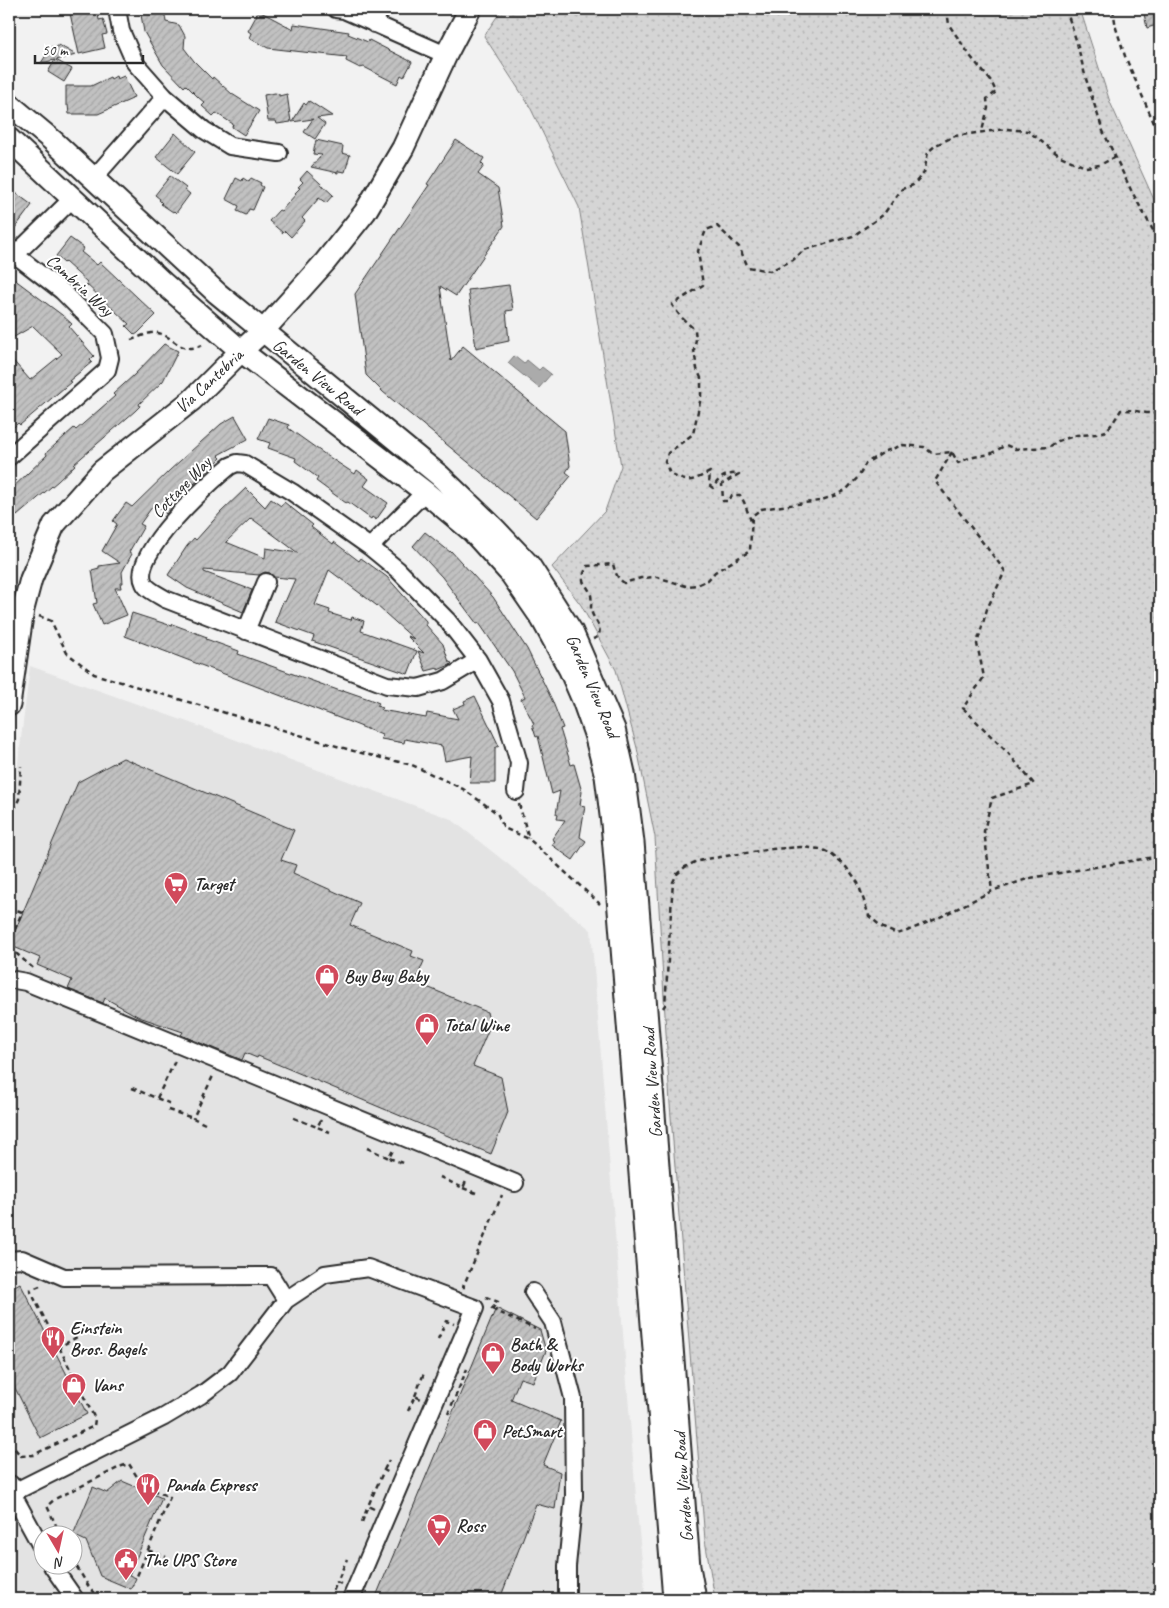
<svg xmlns="http://www.w3.org/2000/svg" width="1169" height="1608" font-family="Caveat,sans-serif">
<defs>
<pattern id="grass-dots" width="8" height="8" patternUnits="userSpaceOnUse" patternTransform="scale(1.25)"><rect width="8" height="8" fill="#d5d5d5"/><path d="M2 2h.1M6 6h.1" fill="none" stroke="#b7b7b7" stroke-width="1.8" stroke-linecap="round"/></pattern>
<pattern id="building-hatch" width="6" height="6" patternUnits="userSpaceOnUse" patternTransform="scale(1.25)"><rect width="6" height="6" fill="#c1c1c1"/><path d="M-1 1l2-2M0 6l6-6M5 7l2-2" fill="none" stroke="#a6a6a6"/></pattern>
</defs>
<rect width="100%" height="100%" fill="#f2f2f2"/>
<filter id="ink" filterUnits="userSpaceOnUse"><feTurbulence type="fractalNoise" baseFrequency=".02" numOctaves="2"/><feDisplacementMap in="SourceGraphic" scale="10" xChannelSelector="R" yChannelSelector="G"/><feConvolveMatrix kernelMatrix="1 2 1 2 8 2 1 2 1" color-interpolation-filters="sRGB"/></filter>
<g filter="url(#ink)">
<!-- built -->
<path fill="#e3e3e3" fill-rule="evenodd" d="M30,666L193,724L451,819L591,930L638,1522L646,1599H9V836ZM42,1536H72V1566H42Z"/>
<!-- grass -->
<path fill="url(#grass-dots)" stroke="#808080" d="M502,9H1080L1110,102L1160,213V1599H715L705,1540L670,1104L655,837L637,748L616,670L581,605L552,567L605,511L621,466L579,207L529,105L484,36Z"/>
<!-- water -->
<path fill="#ababab" stroke="#787878" d="M514,356L524,364L527,360L539,370L542,367L551,374L539,388L508,363Z"/>
<!-- building -->
<path fill="url(#building-hatch)" stroke="#2b2b2b" fill-rule="evenodd" d="M69,9H97L99,20L103,19L107,34L102,35L105,48L79,54Z
M140,9H164L166,22L179,25L185,36L184,48L194,61L212,79L213,77L232,94L259,111L244,135L232,127L233,124L216,113L213,116L202,106L205,103L199,98L186,85L184,87L163,65L144,32Z
M1143,9H1160V24L1147,28Z
M259,11L293,29L294,24L349,32L348,34L368,42L369,40L412,62L404,77L401,75L397,84L364,67L360,68L346,61L347,57L268,48L249,38L251,33L248,31Z
M59,45L76,55L56,60L72,69L64,82L48,72L55,60L41,63L52,46L55,48Z
M116,76L117,79L124,76L134,97L131,98L132,99L98,114H69L68,105H66V86H91L110,77L111,79Z
M275,93L279,94V96L287,94L291,122L277,124L276,121H268L264,95Z
M309,101L332,116L317,118L325,124L315,139L304,132L313,119L292,122L304,103L306,105Z
M175,133L195,152L177,174L156,157Z
M316,140L343,146L342,153L350,155L345,172L338,171V173L311,167L322,155L313,154Z
M456,140L484,158L481,163L484,166L478,174L498,188L504,226L456,296L440,286L451,361L463,346L565,431L570,466L566,472L571,476L536,518L383,392L366,375L355,294L429,185L427,184Z
M307,171L333,195L326,203L319,198L302,218L305,221L291,237L285,231L283,233L269,221L279,210L281,211L296,194L295,193L300,188L298,187L303,182L300,179Z
M170,176L186,188L185,190L190,194L176,213L174,211L173,212L161,204L162,203L159,200L160,199L155,195Z
M236,178L242,181L243,178L249,182L251,178L261,183L260,185L263,187L253,210L249,209L246,215L237,211L239,206L226,199Z
M9,188L32,205L9,236Z
M70,238L84,248L81,252L97,265L100,262L156,315L138,333L135,335L126,326L129,324L86,284L87,282L65,262L64,263L56,256Z
M14,279L62,315L72,324L69,327L94,356L90,360L92,362L69,381L71,382L20,425L18,423L9,432V356L30,380L62,354L33,326L9,340V285Z
M509,285L513,310L506,311L509,341L476,348L468,290Z
M164,344L178,351L163,381L139,404L140,406L135,411L74,464L75,465L58,481L17,516L9,507V491L47,455L46,453L56,444L74,428L76,430L115,396L113,394L134,375Z
M235,416L248,439L218,455L221,458L194,484L192,481L171,502L174,505L166,514L155,503L140,524L144,526L129,552L132,554L122,572L123,583H120L121,588H115L127,615L102,625L93,604L97,603L92,570L99,568V566L120,563L102,551L117,524L113,521L126,503L132,507L170,470L221,424Z
M268,418L289,425L288,428L323,453L355,474L357,470L369,479L364,486L388,503L376,520L372,517L371,519L348,502L346,503L316,481L318,478L295,461L296,458L268,448L270,443L258,439Z
M246,488L265,507L271,499L281,506L284,502L313,525L311,527L333,544L334,542L359,561L361,558L387,577L426,621V625L443,644L449,662L452,663L450,665L438,670V668L426,671L418,651L424,653L407,636L414,639L376,605L329,570L315,605L330,610L329,613L351,620L352,617L364,621L361,631L417,651L408,674L312,641L314,636L275,622L283,601L285,602L295,579L274,577L270,573L265,572L259,575L204,570V572L252,590L243,612L187,588L168,575L187,546L194,538L196,540L221,512ZM251,518L298,553L266,548L265,558L226,542Z
M425,532L450,552L451,551L493,597L527,649L552,700L563,728L560,729L571,765L574,764L582,792L580,805L585,806L580,837L586,841L573,860L552,845L555,841L552,839L565,820L557,819L558,815L556,814L560,791L552,794L538,736L536,737L532,725L534,724L521,699L525,697L512,671L479,623L477,624L442,577L413,546Z
M132,613L172,626V624L207,637L206,639L239,651L238,654L343,692V690L369,699L379,703L377,706L382,708L381,710L426,718L427,713L458,719L453,709L465,704L464,701L475,696L499,746L495,748V783H470L472,756L445,761L442,746L405,739L404,743L381,739L382,735L352,723L125,636Z
M123,758L294,830L281,860L296,865L293,873L360,903L350,925L413,951L411,956L424,961L415,982L487,1012L490,1026L473,1066L501,1077L508,1112L491,1154L258,1056L257,1058L245,1053L242,1060L181,1035L183,1032L139,1017L105,998L103,1003L68,989L72,980L37,965L40,958L9,945L78,782Z
M20,1283L87,1414L40,1438L9,1376V1289Z
M496,1308L540,1330L546,1351L533,1382L520,1378L511,1400L561,1421L543,1465L560,1472L555,1509L536,1504L500,1599H375Z
M122,1481L162,1498L129,1575L136,1578L131,1589L100,1576L86,1541L73,1535L93,1487L107,1493Z"/>
<g fill="none" stroke-linecap="round" stroke-linejoin="round">
<defs>
<path id="minor" d="M117,9L121,31L135,63L165,97L204,130L230,146L279,153
M336,9L344,10L446,55
M374,24L380,9
M93,179L165,97
M9,250L62,291L105,334L110,358L107,370L9,457
M15,255L72,199
M370,547L425,492
M246,631L266,582
M478,660L443,681L418,688L387,685L165,599C159,595 147,590 144,583C129,555 210,482 230,466L237,463L245,464L292,492L370,547L398,570L447,620L478,660L501,701L519,763L516,791
M9,979L26,982L515,1183
M9,1260L22,1259L64,1277L271,1276L286,1300
M533,1292L553,1322L573,1398L574,1496L567,1566V1599
M42,1548L12,1493L164,1417L201,1395L230,1373L286,1300L325,1274L368,1268L475,1308L351,1599
M52,1566L75,1599"/>
<path id="major" d="M9,104L52,140L217,293L440,476L493,527L529,565L572,632L614,729L624,773L633,842L689,1567L695,1599
M9,139L163,283L241,351L425,492L473,532L511,574L542,619L570,670L583,700L595,734L606,776L612,823L674,1599
M9,705L23,609L31,579L54,525L102,471L192,400L241,351L263,331L325,262L365,212L403,148L446,55L470,9
M9,1486L12,1493L9,1495"/>
</defs>
<!-- minor casing -->
<use href="#minor" stroke="#2b2b2b" stroke-width="20"/>
<!-- major casing -->
<use href="#major" stroke="#2b2b2b" stroke-width="25"/>
<!-- path -->
<path stroke="#2b2b2b" stroke-width="2.5" stroke-dasharray="5 4" stroke-linecap="butt" d="M947,9L949,25L971,57L991,81L996,92L987,99L988,108L982,131
M1066,9L1077,43L1086,79L1103,131L1131,190L1160,243
M1113,9L1116,28L1125,56L1160,137
M9,82L15,87
M131,340C138,338 150,331 158,333C178,338 178,356 205,344
M952,452L935,481L1005,571L987,609L977,644L984,677L963,708L1008,753L1034,784L992,798L984,831L992,891
M751,521L744,502L740,495H732L729,501H723L722,484L739,474C727,473 719,477 713,488L709,485L710,472C691,481 690,484 670,474L665,462L668,453L693,434L701,397V378L697,369L694,350L696,339L695,330L681,317L672,305L703,285L698,251L706,230L717,226L739,247L748,267L770,271L793,260L804,250L853,236L883,215L902,189L913,185L924,173L928,152L936,145L955,136L1006,129L1028,131L1060,156L1085,167L1100,165L1115,157
M39,616L51,621L67,653L94,674L357,752L412,765L463,789L497,813L504,828L529,839L600,904
M593,639L598,637C604,625 591,619 591,608C591,603 592,600 591,595C586,580 578,586 587,566L613,564C615,572 617,578 624,583L641,578L657,577L686,586L697,585L708,580L715,572L750,551L752,516L761,509L819,501L836,495L847,489L859,476L866,463L886,451L903,445L924,447L933,454L952,452L958,463L969,458L990,454L1006,445L1015,449L1049,447L1058,441L1077,435L1096,434L1106,431L1112,424L1121,410C1135,409 1147,415 1160,413
M519,804L529,839
M9,837L13,812L19,799L21,766
M9,907L22,912L9,944
M9,947L34,969
M663,1008L665,1005C668,964 670,923 673,882L677,874L685,867L695,862L707,859L772,849L801,847L821,849L831,854L846,867L858,883L869,916L883,928L897,934L907,931L936,919L992,891L1030,878L1160,856
M132,1088L171,1104
M157,1098L176,1059
M168,1110L193,1118
M294,1118L317,1127
M321,1120L317,1127L330,1132
M205,1124L193,1118L213,1076
M367,1148L389,1158L393,1150
M389,1158L405,1164
M440,1177L463,1188L467,1179
M463,1188L476,1193
M40,1286L30,1290L59,1347L79,1336
M465,1287H463L502,1195
M486,1297L498,1302L489,1312
M492,1309L535,1329
M438,1339L446,1321L454,1324
M415,1396L424,1373
M408,1411L415,1396L421,1399
M448,1414L467,1369
M9,1442L21,1456L33,1455L94,1426L95,1419L59,1347
M384,1470L389,1460
M374,1509L368,1506L384,1470L389,1473
M362,1522L368,1506
M61,1536L47,1506L55,1499L122,1466L129,1464L143,1486L170,1497L137,1576
M148,1550L166,1557
M72,1559L89,1587L101,1599
M341,1584L337,1582L347,1559
M330,1599L337,1582"/>
<!-- minor -->
<use href="#minor" stroke="#fff" stroke-width="16"/>
<!-- major -->
<use href="#major" stroke="#fff" stroke-width="21"/>
</g>
</g>
<!-- icons -->
<defs>
<symbol id="supermarket-pin" viewBox="-11 -11 22 30"><path d="M0 17L-7.5 6A9.5 9.5 0 1 1 7.5 6Z" fill="#d1495b" stroke="#fff"/><path d="M-6-5.5h2.5l.6 2H6L4.5 2H-2.5L-4.4-4H-6ZM-1.5 3.2a1.3 1.3 0 1 0 .1 0ZM3 3.2a1.3 1.3 0 1 0 .1 0Z" fill="#fff"/></symbol>
<symbol id="shop-pin" viewBox="-11 -11 22 30"><path d="M0 17L-7.5 6A9.5 9.5 0 1 1 7.5 6Z" fill="#d1495b" stroke="#fff"/><path d="M-5-2.5h2.3a2.7 3.5 0 0 1 5.4 0H5L5.5 6h-11ZM-1.5-2.5h3a1.5 2.3 0 0 0-3 0Z" fill="#fff"/></symbol>
<symbol id="restaurant-pin" viewBox="-11 -11 22 30"><path d="M0 17L-7.5 6A9.5 9.5 0 1 1 7.5 6Z" fill="#d1495b" stroke="#fff"/><path d="M-5-6h1v4h1v-4h1v4h1v-4h1v5L-1.5 .5V6h-2V.5L-5-1ZM5-6V6H3V1.5H1.5Q1.5-4 5-6Z" fill="#fff"/></symbol>
<symbol id="civic-pin" viewBox="-11 -11 22 30"><path d="M0 17L-7.5 6A9.5 9.5 0 1 1 7.5 6Z" fill="#d1495b" stroke="#fff"/><path d="M-.6-6.5H3V-4.5H.6V-3L4-1V1h2V6H-6V1h2V-1L-.6-3ZM-1.2 2.5V6h2.4V2.5Z" fill="#fff"/></symbol>
</defs>
<g fill-rule="evenodd">
<use href="#supermarket-pin" x="162" y="870" width="28" height="38"/>
<use href="#shop-pin" x="313" y="962" width="28" height="38"/>
<use href="#shop-pin" x="413" y="1011" width="28" height="38"/>
<use href="#restaurant-pin" x="39" y="1324" width="28" height="38"/>
<use href="#shop-pin" x="479" y="1340" width="28" height="38"/>
<use href="#shop-pin" x="60" y="1371" width="28" height="38"/>
<use href="#shop-pin" x="471" y="1417" width="28" height="38"/>
<use href="#restaurant-pin" x="134" y="1471" width="28" height="38"/>
<use href="#supermarket-pin" x="425" y="1512" width="28" height="38"/>
<use href="#civic-pin" x="112" y="1546" width="28" height="38"/>
</g>
<g text-anchor="middle" dominant-baseline="central" stroke-width="4" stroke-linejoin="round" paint-order="stroke">
<!-- street labels -->
<g font-size="18" fill="#2b2b2b" stroke="#fff">
<text transform="translate(80 285) rotate(42)">Cambria Way</text>
<text transform="translate(318 377) rotate(39)">Garden View Road</text>
<text transform="translate(209 381) rotate(-43)">Via Cantebria</text>
<text transform="translate(181 487) rotate(-46)">Cottage Way</text>
<text transform="translate(593 686) rotate(67)">Garden View Road</text>
<text transform="translate(652 1083) rotate(-94)">Garden View Road</text>
<text transform="translate(683 1487) rotate(-94)">Garden View Road</text>
</g>
<!-- poi labels -->
<g font-size="18" font-weight="bold" fill="#2b2b2b" stroke="#fff" text-anchor="start">
<text x="194" y="884">Target</text>
<text x="344" y="976">Buy Buy Baby</text>
<text x="444" y="1025">Total Wine</text>
<text x="70" y="1328">Einstein<tspan x="70" dy="21">Bros. Bagels</tspan></text>
<text x="510" y="1344">Bath &amp;<tspan x="510" dy="21">Body Works</tspan></text>
<text x="92" y="1385">Vans</text>
<text x="502" y="1431">PetSmart</text>
<text x="166" y="1485">Panda Express</text>
<text x="456" y="1526">Ross</text>
<text x="144" y="1560">The UPS Store</text>
</g>
</g>
<!-- margin -->
<rect width="1169" height="1608" fill="none" stroke="#fff" stroke-width="30"/>
<rect x="15" y="15" width="1139" height="1578" fill="none" stroke="#2b2b2b" stroke-width="2" filter="url(#ink)"/>
<!-- north arrow -->
<g transform="translate(58 1550) rotate(171)"><circle r="24" fill="#ffffff" stroke="#aaaaaa"/>
<path d="M0-4L9 19L0 12L-9 19Z" fill="#d1495b"/>
<text y="-8" font-size="14" font-weight="bold" text-anchor="middle" fill="#2b2b2b">N</text>
</g>
<!-- scale -->
<path d="M35 55v8h108v-8" fill="none" stroke="#2b2b2b" stroke-width="2.5"/>
<text x="42" y="55" font-size="15" fill="#2b2b2b" stroke="#ffffff" stroke-width="4" paint-order="stroke">50 m</text>
</svg>
